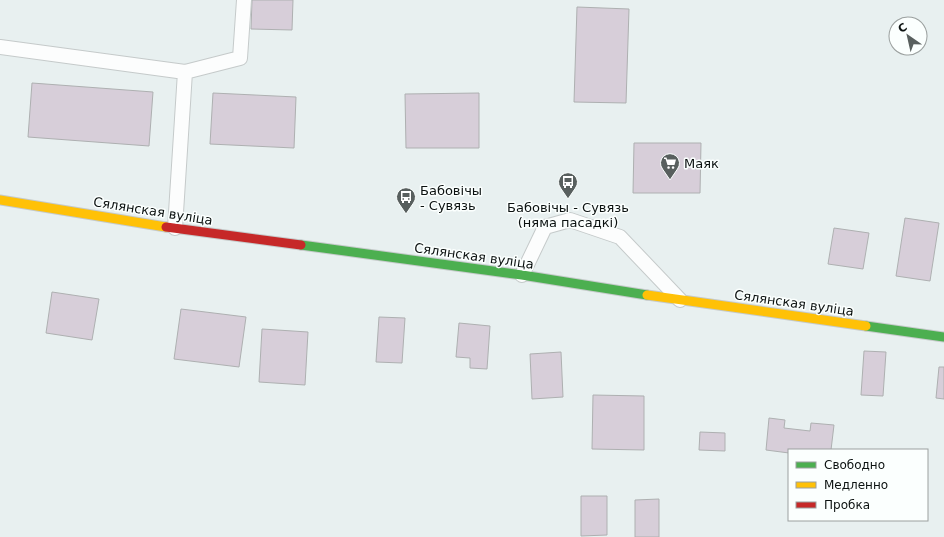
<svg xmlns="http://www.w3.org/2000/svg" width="944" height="537" font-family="'DejaVu Sans',sans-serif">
<rect width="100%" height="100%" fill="#e8f0f0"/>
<!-- building -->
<path fill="#d7ced9" stroke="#aeb0b1" d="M252,0H293L292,30L251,29Z
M577,7L629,9L626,103L574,102Z
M32,83L153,92L149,146L28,137Z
M213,93L296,97L294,148L210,144Z
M479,93V148H406L405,94Z
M634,143H701L700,193H633Z
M905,218L939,223L930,281L896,276Z
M834,228L869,233L863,269L828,264Z
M52,292L99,299L92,340L46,333Z
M181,309L246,317L239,367L174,359Z
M379,317L405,318L402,363L376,362Z
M459,323L490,326L487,369L470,368V358L456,357Z
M262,329L308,332L305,385L259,382Z
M864,351L886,352L883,396L861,395Z
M561,352L563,397L532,399L530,354Z
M939,367H944V399L936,398Z
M593,395L644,396V450L592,449Z
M769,418L785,420L784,428L810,431L811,423L834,425L831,450H789V453L766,450Z
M700,432L725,433V451L699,450Z
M581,496H607V535L581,536Z
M659,499V537H635V500Z"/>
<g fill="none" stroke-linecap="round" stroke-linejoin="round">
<defs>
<path id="lane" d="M0,47L185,72
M175,228L185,72L240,58L244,0
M522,275L545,227L570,220L620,237L680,300"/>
<path id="fast" d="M301,245L522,275L647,295
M866,326L944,337"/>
<path id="slow" d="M0,200L166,227
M647,295L866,326"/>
<path id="jam" d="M166,227L301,245"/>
</defs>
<!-- lane casing -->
<use href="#lane" stroke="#c5caca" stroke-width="16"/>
<!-- fast casing -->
<use href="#fast" stroke="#c5caca" stroke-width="11"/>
<!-- slow casing -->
<use href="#slow" stroke="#c5caca" stroke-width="11"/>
<!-- jam casing -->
<use href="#jam" stroke="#c5caca" stroke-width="11"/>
<!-- lane -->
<use href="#lane" stroke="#fcfdfd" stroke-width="14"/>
<!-- fast -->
<use href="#fast" stroke="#4caf50" stroke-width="9"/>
<!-- slow -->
<use href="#slow" stroke="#ffc107" stroke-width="9"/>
<!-- jam -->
<use href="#jam" stroke="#c62828" stroke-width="9"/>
</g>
<!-- icons -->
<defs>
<symbol id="supermarket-pin" viewBox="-11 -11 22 30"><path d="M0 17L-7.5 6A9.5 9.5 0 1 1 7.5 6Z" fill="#585f5e" stroke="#fbfffe"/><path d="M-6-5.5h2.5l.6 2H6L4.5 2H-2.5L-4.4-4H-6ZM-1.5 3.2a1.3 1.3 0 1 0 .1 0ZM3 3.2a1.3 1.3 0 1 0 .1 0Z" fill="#fff"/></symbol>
<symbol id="bus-pin" viewBox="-11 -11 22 30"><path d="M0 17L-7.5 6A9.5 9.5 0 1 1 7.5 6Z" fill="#585f5e" stroke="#fbfffe"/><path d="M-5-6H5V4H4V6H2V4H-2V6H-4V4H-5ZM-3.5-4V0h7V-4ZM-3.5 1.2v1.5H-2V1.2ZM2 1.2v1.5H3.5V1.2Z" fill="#fff"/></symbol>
</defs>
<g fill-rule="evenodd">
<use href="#supermarket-pin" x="659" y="152" width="22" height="30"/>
<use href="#bus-pin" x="557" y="171" width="22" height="30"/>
<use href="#bus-pin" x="395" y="186" width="22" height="30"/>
</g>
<g text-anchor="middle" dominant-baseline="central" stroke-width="3" stroke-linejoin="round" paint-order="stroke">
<!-- poi labels -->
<g font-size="13" fill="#0b1110" stroke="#fbfffe" text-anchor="start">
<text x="684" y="163">Маяк</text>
<text x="420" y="190">Бабовічы<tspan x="420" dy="15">- Сувязь</tspan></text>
<text x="568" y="207" text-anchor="middle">Бабовічы - Сувязь<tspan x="568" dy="15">(няма пасадкі)</tspan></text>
</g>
<!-- street labels -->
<g font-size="13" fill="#0b1110" stroke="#fbfffe">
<text transform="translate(153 211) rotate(9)">Сялянская вуліца</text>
<text transform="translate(474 256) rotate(8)">Сялянская вуліца</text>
<text transform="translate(794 303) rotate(8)">Сялянская вуліца</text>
</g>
</g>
<!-- legend -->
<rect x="788" y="449" width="140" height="72" fill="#fbfffe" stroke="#9ba09f"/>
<rect x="796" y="462" width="20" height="6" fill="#4caf50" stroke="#9ba09f"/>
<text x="824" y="469" font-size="12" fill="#0b1110">Свободно</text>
<rect x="796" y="482" width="20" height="6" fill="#ffc107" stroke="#9ba09f"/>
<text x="824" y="489" font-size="12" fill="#0b1110">Медленно</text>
<rect x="796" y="502" width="20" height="6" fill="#c62828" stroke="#9ba09f"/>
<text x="824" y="509" font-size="12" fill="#0b1110">Пробка</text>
<!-- north arrow -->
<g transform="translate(908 36) rotate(326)"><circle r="19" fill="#fbfffe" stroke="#9ba09f"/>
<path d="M0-3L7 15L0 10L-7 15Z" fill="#585f5e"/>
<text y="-6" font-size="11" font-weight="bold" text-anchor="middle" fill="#0b1110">С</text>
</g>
</svg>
